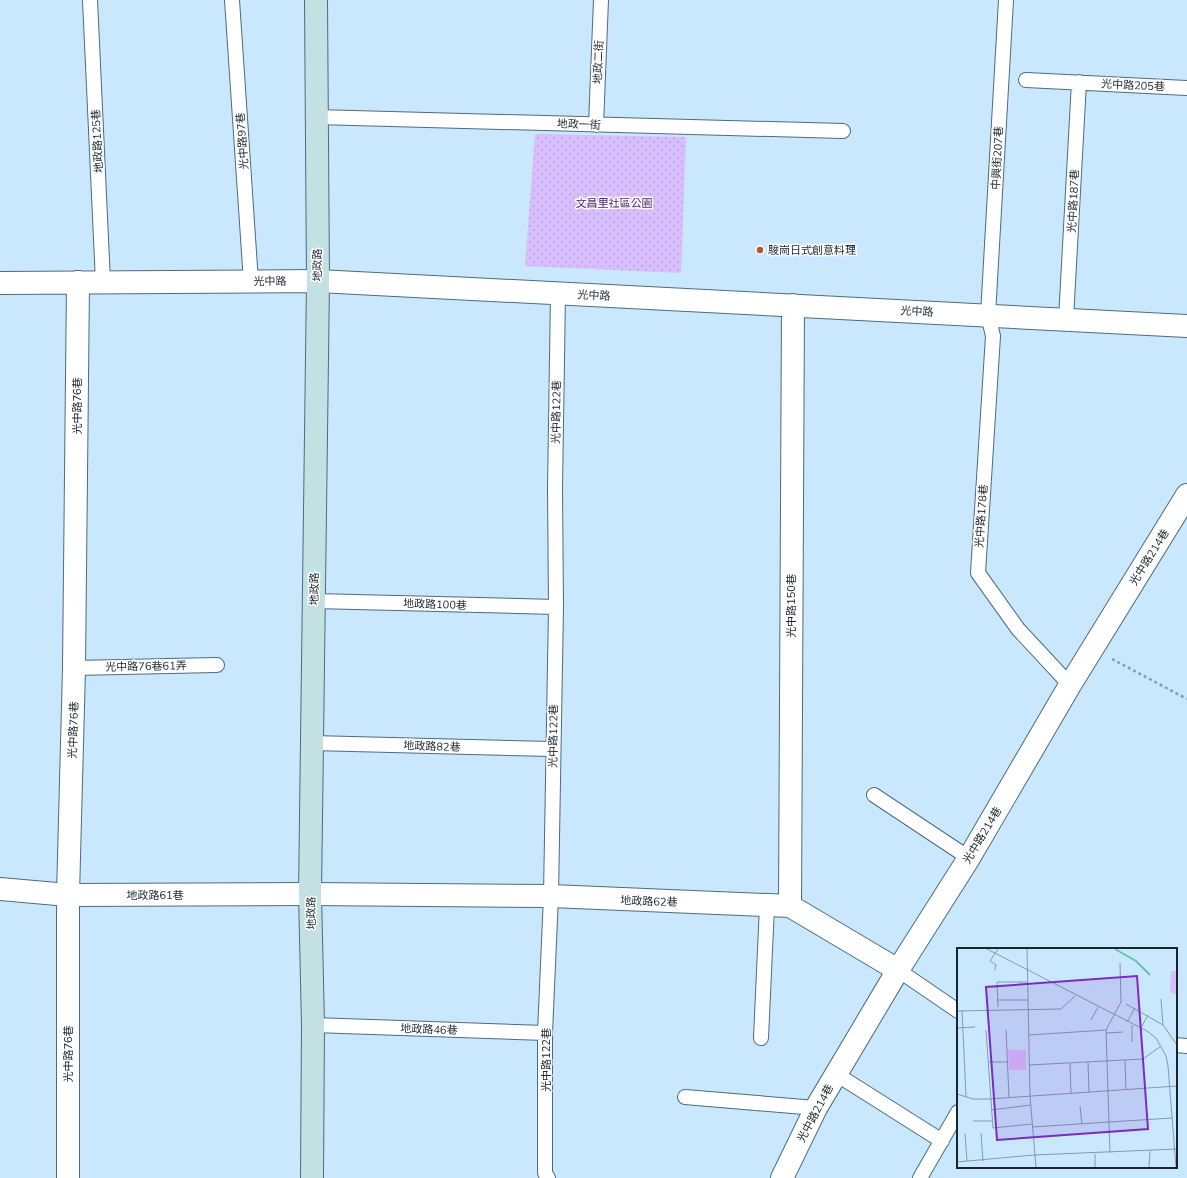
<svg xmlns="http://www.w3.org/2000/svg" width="1187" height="1178" font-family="Mulish,'Noto Sans TC',sans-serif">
<defs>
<pattern id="park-dots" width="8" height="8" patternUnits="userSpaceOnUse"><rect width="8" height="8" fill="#d9befe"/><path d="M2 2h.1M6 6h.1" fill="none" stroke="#baa3da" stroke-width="1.8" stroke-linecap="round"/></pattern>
</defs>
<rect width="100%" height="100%" fill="#c9e8fe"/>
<!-- park -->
<path fill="url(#park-dots)" d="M535,134L686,137L681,273L525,266Z"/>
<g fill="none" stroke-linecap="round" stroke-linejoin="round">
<defs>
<path id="lane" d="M90,0L103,282
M232,0L251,282
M1006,0L988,315L993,336L978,573L1018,629L1070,685
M1026,80L1187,88
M316,117L843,131
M596,125L601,0
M1066,319L1079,82
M314,601L556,607
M74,668L217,665
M312,743L552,749
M874,795L969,858
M898,970L958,1011
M313,1025L545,1033
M761,1038L767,906
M1176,1045L1187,1046
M836,1074L942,1141
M685,1097L816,1108
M548,1178L545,1173V1033L551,896L556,607L555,489L558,293
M920,1178L958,1112"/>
<path id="street" d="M0,283L318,281L1187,326
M0,889L68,895L310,894L551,896L790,906L898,970
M790,906L793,305
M68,1178V895L74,668L78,282
M782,1178L816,1108L898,970L969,858L1070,685L1187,495"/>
<path id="secondary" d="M312,1178L313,1025L310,894L318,281L316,0"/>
</defs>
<!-- lane casing -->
<use href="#lane" stroke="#4e6b7d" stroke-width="16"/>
<!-- street casing -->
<use href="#street" stroke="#4e6b7d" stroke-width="24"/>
<!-- secondary casing -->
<use href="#secondary" stroke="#4e6b7d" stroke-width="24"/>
<!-- path -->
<path stroke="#869dae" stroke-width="2.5" stroke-dasharray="3 3" stroke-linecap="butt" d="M1112,659L1187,699"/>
<!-- lane -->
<use href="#lane" stroke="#fff" stroke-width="14"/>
<!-- street -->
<use href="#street" stroke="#fff" stroke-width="22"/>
<!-- secondary -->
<use href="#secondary" stroke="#c3e0e3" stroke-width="22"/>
</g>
<!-- markers -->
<circle fill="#b95426" stroke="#fff" stroke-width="1.5" cx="760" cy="250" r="4"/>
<g text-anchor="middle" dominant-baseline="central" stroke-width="3" stroke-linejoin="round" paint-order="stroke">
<!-- street labels -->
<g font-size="11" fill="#19252c" stroke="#fff">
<text transform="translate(598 62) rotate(-88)">地政二街</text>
<text transform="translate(1133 85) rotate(3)">光中路205巷</text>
<text transform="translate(579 124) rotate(2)">地政一街</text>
<text transform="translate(97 141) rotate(-93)">地政路125巷</text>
<text transform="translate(242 141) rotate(-94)">光中路97巷</text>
<text transform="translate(997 158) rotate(-87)">中興街207巷</text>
<text transform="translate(1073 201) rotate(-87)">光中路187巷</text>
<text transform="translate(317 265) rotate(-90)">地政路</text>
<text transform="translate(270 281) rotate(-1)">光中路</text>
<text transform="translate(594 295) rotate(3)">光中路</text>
<text transform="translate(917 311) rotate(3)">光中路</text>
<text transform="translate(77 406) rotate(-90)">光中路76巷</text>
<text transform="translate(556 412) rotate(-89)">光中路122巷</text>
<text transform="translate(981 516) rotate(-86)">光中路178巷</text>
<text transform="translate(1149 557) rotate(-58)">光中路214巷</text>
<text transform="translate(314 589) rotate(-89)">地政路</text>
<text transform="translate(435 604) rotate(2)">地政路100巷</text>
<text transform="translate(791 606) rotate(-90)">光中路150巷</text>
<text transform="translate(146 666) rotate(-1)">光中路76巷61弄</text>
<text transform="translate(73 730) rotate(-88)">光中路76巷</text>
<text transform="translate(553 736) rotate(-89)">光中路122巷</text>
<text transform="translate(432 746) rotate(2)">地政路82巷</text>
<text transform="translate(982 835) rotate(-59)">光中路214巷</text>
<text x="155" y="895">地政路61巷</text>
<text transform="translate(649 901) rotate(2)">地政路62巷</text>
<text transform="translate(311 913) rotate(-91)">地政路</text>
<text transform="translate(429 1029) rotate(2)">地政路46巷</text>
<text transform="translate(68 1054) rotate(-90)">光中路76巷</text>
<text transform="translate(546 1060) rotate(-90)">光中路122巷</text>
<text transform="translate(815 1113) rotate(-62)">光中路214巷</text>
</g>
<!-- park labels -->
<g font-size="11" fill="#4b2472" stroke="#fff">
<text x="614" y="203">文昌里社區公園</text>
</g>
<!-- poi labels -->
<g font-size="11" fill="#19252c" stroke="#fff" text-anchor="start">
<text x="768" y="250">駿崗日式創意料理</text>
</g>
</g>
<!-- overview -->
<g transform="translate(957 948)">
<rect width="220" height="220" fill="#c9e8fe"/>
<path d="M51,102H69V122H52Z" fill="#d9befe"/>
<path d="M214,23H220V47L213,44Z" fill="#d9befe"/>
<path fill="none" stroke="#66c3a6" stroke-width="2" d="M158,1L179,13L193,27"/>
<path fill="none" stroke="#839aaa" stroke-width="1" d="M30,1L190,83L199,90L209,108L211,118L219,219M70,1L73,148L79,219M38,22L39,17L33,13L41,1M204,51L206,77M40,52H71M169,56L206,77L220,97M41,59L40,34H71M5,62L9,149M0,63L104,61L118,48M134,72L141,59M170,74L178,60M0,80L18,79M184,80L191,67M29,82L36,180L75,176M49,82L52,150M149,85L166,84M72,87L149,82M175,94V77M168,112L169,142M31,114H50M131,114L132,145M113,115L114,146M72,117L186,111L204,98M0,146L16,151H32L220,138M123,158L125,176M34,162L74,157M16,173H35M75,179L215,170M24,185L26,213M8,186L10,213M153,205L149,82L164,54L163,15M138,206V219M0,214L77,207L220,201M192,219L193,203"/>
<path fill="#7b2cbf" fill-opacity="0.15" stroke="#7b2cbf" stroke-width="2" d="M180,28L191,181L40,192L29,39Z"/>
<rect width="220" height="220" fill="none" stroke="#19252c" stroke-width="2"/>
</g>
</svg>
